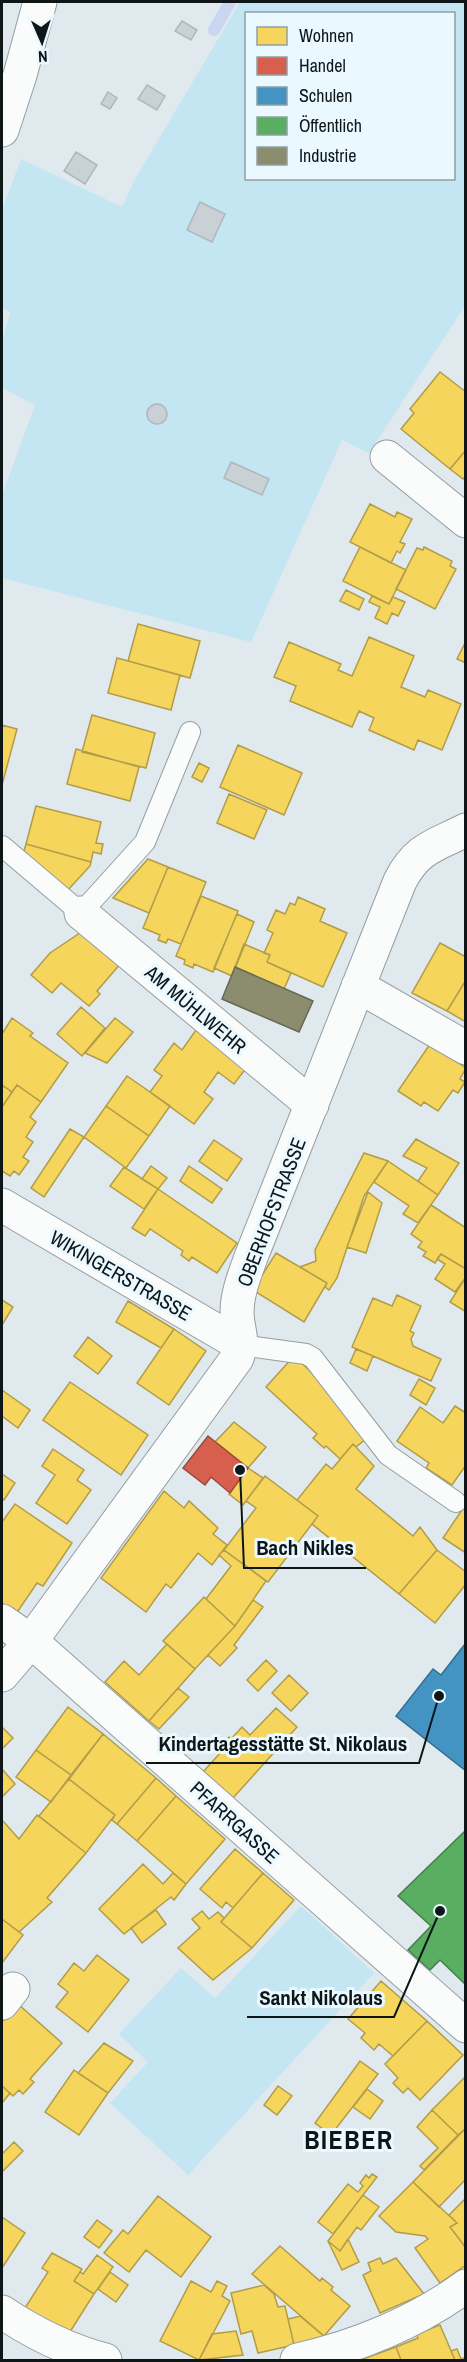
<svg xmlns="http://www.w3.org/2000/svg" width="467" height="2362" font-family="'Archivo Narrow',sans-serif">
<rect width="100%" height="100%" fill="#dfe9ee"/>
<!-- green -->
<path fill="#c4e6f3" fill-rule="evenodd" d="M240,2H465V306L369,453L342,440L251,642L2,578V495L35,405L2,388V345L10,312L2,307V210L21,159L122,207L134,181ZM246,14H454V178H246Z
M301,1906L374,1973L188,2175L110,2103L148,2062L119,2034L181,1968L215,1998Z"/>
<!-- homes -->
<path fill="#f6d55c" stroke="#b19c48" stroke-width="1.5" d="M440,372L466,392V450L450,469L401,429L414,413L410,409Z
M466,450V476L463,479L450,469Z
M370,504L395,517L397,512L412,519L400,542L405,544L400,553L397,551L391,563L350,542Z
M360,547L406,570L389,604L343,581Z
M424,547L452,561L450,566L456,569L435,609L396,589L417,548L423,550Z
M346,590L364,599L359,610L340,601Z
M372,596L389,604L393,597L405,602L398,616L392,613L387,624L375,618L380,607L369,602Z
M138,624L200,641L190,678L128,661Z
M369,637L414,656L401,687L425,697L428,690L461,704L442,750L418,740L414,750L369,730L374,718L359,711L352,727L290,701L296,686L274,677L289,642L341,664L338,670L352,676Z
M466,641V663L457,659Z
M117,658L180,675L171,710L108,693Z
M92,715L155,733L146,768L82,752Z
M2,725L17,729L2,785Z
M238,745L302,773L284,815L220,787Z
M76,749L139,767L130,801L67,784Z
M199,763L209,768L202,782L192,777Z
M229,794L267,810L254,839L217,823Z
M36,806L101,822L96,843L103,844L101,854L93,852L91,862L26,844Z
M26,844L91,862L90,866L67,891L23,854Z
M148,859L168,867L149,913L113,898Z
M168,867L206,882L181,944L168,939L166,943L158,940L160,935L143,928Z
M201,896L238,911L213,972L194,964L193,968L184,964L185,960L176,956Z
M298,897L325,909L320,921L347,933L323,987L267,962L270,955L264,953L273,933L267,930L276,910L285,914L290,903L295,905Z
M237,914L254,922L232,976L214,968Z
M83,931L121,963L97,991L100,994L89,1006L61,983L52,993L31,975L50,953Z
M440,943L466,957V980L447,1011L412,993Z
M244,944L270,955L267,962L291,973L284,989L235,967Z
M466,980V1022L447,1011Z
M81,1007L105,1028L82,1056L57,1034Z
M12,1018L33,1033L30,1036L68,1063L41,1102L17,1085L12,1092L2,1085V1034Z
M115,1018L133,1032L107,1063L85,1053Z
M196,1030L247,1067L234,1084L218,1072L204,1092L213,1099L194,1124L150,1092L162,1076L154,1070L174,1043L182,1050Z
M430,1044L466,1068L460,1079L465,1082L458,1093L453,1090L438,1111L424,1102L421,1106L398,1091Z
M127,1076L170,1106L149,1136L106,1106Z
M2,1085L12,1092L2,1107Z
M17,1085L41,1102L30,1117L36,1122L26,1137L33,1142L23,1157L29,1161L19,1175L14,1171L10,1176L2,1171V1107Z
M106,1106L149,1136L126,1168L84,1137Z
M70,1129L84,1137L44,1197L31,1188Z
M416,1139L459,1163L438,1195L418,1181L427,1168L403,1156Z
M214,1140L242,1159L227,1181L199,1161Z
M364,1153L388,1161L364,1196L337,1278L329,1290L325,1287L327,1283L300,1267L316,1261L315,1250Z
M388,1161L438,1195L418,1223L403,1214L409,1206L374,1182Z
M151,1166L167,1178L158,1189L142,1179Z
M189,1166L222,1189L212,1203L180,1181Z
M124,1167L158,1189L144,1209L110,1186Z
M158,1189L237,1243L217,1273L192,1257L189,1261L181,1255L183,1251L150,1229L145,1236L132,1228Z
M368,1192L382,1203L366,1253L347,1247Z
M431,1205L466,1228V1269L441,1254L435,1263L423,1256L426,1252L418,1247L422,1242L411,1234Z
M276,1253L327,1283L304,1322L253,1290Z
M441,1254L466,1269V1277L455,1292L435,1279L445,1264L437,1259Z
M466,1277V1312L450,1302Z
M397,1295L421,1306L410,1331L414,1333L411,1339L413,1346L441,1359L431,1381L352,1347L373,1298L392,1306Z
M2,1300L13,1307L2,1325Z
M128,1301L174,1329L161,1348L116,1322Z
M174,1329L206,1351L169,1405L137,1383Z
M88,1337L112,1356L98,1374L74,1356Z
M356,1349L373,1356L367,1371L350,1363Z
M294,1356L338,1397L367,1438L356,1447L353,1444L340,1459L326,1446L324,1448L313,1438L317,1434L266,1387Z
M419,1379L435,1388L426,1405L410,1395Z
M70,1382L148,1435L121,1475L43,1420Z
M2,1390L30,1410L18,1428L2,1416Z
M455,1406L466,1413V1465L452,1485L426,1468L429,1463L397,1441L420,1407L443,1423Z
M234,1422L266,1447L248,1468L215,1442Z
M353,1444L374,1466L356,1489L413,1536L420,1527L437,1550L399,1594L312,1524L318,1516L297,1500L326,1464L332,1469Z
M53,1449L84,1470L77,1480L91,1490L67,1524L36,1503L55,1475L42,1466Z
M248,1468L263,1478L243,1505L229,1494Z
M2,1474L15,1483L4,1500L2,1498Z
M265,1476L318,1516L268,1582L224,1550L256,1508L246,1501Z
M164,1491L184,1508L189,1501L218,1528L213,1534L227,1545L212,1565L198,1553L171,1588L166,1584L146,1612L101,1578Z
M15,1504L72,1543L43,1586L37,1583L16,1614L2,1603V1522Z
M466,1504V1553L443,1538Z
M224,1550L266,1581L235,1626L206,1599L231,1566L219,1555Z
M437,1550L466,1572V1584L435,1623L399,1594Z
M204,1597L235,1626L195,1669L163,1641Z
M253,1600L263,1607L234,1645L237,1648L220,1666L208,1655L235,1626Z
M167,1644L195,1669L149,1721L105,1682L124,1661L139,1675Z
M266,1660L277,1671L258,1691L247,1680Z
M289,1675L308,1693L291,1711L272,1693Z
M178,1688L189,1697L159,1729L149,1721Z
M68,1707L103,1734L71,1775L36,1750Z
M276,1708L297,1727L233,1798L203,1772L222,1751L219,1748L229,1737L231,1739L242,1727L250,1735Z
M2,1727L13,1738L2,1749Z
M103,1734L156,1778L117,1824L112,1820L115,1815L69,1779Z
M36,1750L71,1775L51,1802L16,1777Z
M2,1769L15,1784L2,1797Z
M156,1778L176,1796L137,1841L117,1824Z
M69,1779L115,1815L86,1853L39,1816Z
M176,1796L225,1839L186,1884L137,1841Z
M37,1815L86,1853L47,1898L52,1902L19,1932L2,1919V1822L3,1821L19,1839Z
M235,1849L263,1873L233,1908L226,1902L222,1908L200,1889Z
M143,1864L163,1884L173,1873L186,1884L174,1900L171,1897L124,1934L99,1909Z
M263,1873L294,1900L252,1948L221,1922Z
M156,1910L166,1924L142,1943L131,1928Z
M202,1911L209,1919L218,1912L224,1918L221,1922L252,1948L213,1980L178,1948L200,1928L192,1919Z
M2,1919L23,1935L2,1963Z
M97,1955L129,1980L88,2032L56,2007L68,1992L58,1984L74,1963L84,1971Z
M381,1981L427,2021L393,2056L379,2044L374,2050L361,2038L365,2033L348,2019Z
M18,2004L62,2043L30,2079L34,2082L23,2094L19,2090L13,2096L2,2086V2022Z
M427,2021L463,2055L420,2100L408,2088L403,2093L393,2083L398,2078L385,2064Z
M104,2043L133,2061L108,2093L78,2073Z
M360,2061L378,2074L331,2135L315,2123Z
M74,2070L108,2093L79,2135L45,2112Z
M466,2076V2128L458,2135L432,2110Z
M2,2086L10,2093L2,2103Z
M278,2086L292,2096L277,2115L264,2105Z
M367,2089L383,2101L370,2119L353,2107Z
M432,2110L458,2135L424,2170L420,2166L438,2148L417,2127Z
M466,2128V2179L439,2207L413,2182Z
M14,2142L23,2151L2,2172V2154Z
M372,2174L377,2177L333,2234L318,2222L348,2184L358,2192L363,2186L360,2183L366,2175L369,2178Z
M413,2182L457,2223L450,2227L466,2248V2265L440,2283L415,2248L428,2239L425,2236L396,2232L379,2216Z
M363,2195L379,2207L361,2230L357,2227L340,2251L328,2241Z
M158,2196L211,2237L181,2277L146,2250L129,2272L104,2253L123,2230L128,2234Z
M466,2198V2248L450,2227L457,2223L449,2215Z
M2,2217L25,2233L2,2268Z
M97,2220L112,2231L99,2248L84,2237Z
M348,2239L359,2262L342,2270L328,2241L340,2251Z
M280,2246L320,2281L322,2278L333,2287L331,2290L350,2306L324,2336L252,2274Z
M52,2253L82,2269L74,2281L94,2294L68,2335L25,2308L48,2272L42,2268Z
M97,2255L113,2267L94,2294L74,2281L80,2272L83,2274Z
M380,2258L383,2264L396,2258L424,2294L380,2313L363,2275L371,2271L368,2263Z
M110,2272L128,2285L116,2302L98,2289Z
M191,2281L211,2292L217,2281L227,2286L222,2296L230,2301L199,2360L160,2341Z
M264,2285L274,2294L278,2307L285,2306L294,2345L258,2353L252,2331L241,2334L231,2293Z
M300,2316L326,2338L294,2345L288,2319Z
M440,2325L455,2360H401L396,2347L418,2338L416,2334Z
M236,2331L243,2355L199,2360L212,2334Z
M396,2347L401,2360H360Z
M457,2349L461,2359L466,2357V2360H455L451,2351Z"/>
<!-- shops -->
<path fill="#d6604d" stroke="#9a4a3d" stroke-width="1.5" d="M208,1436L248,1468L230,1493L211,1477L205,1485L183,1468Z"/>
<!-- schools -->
<path fill="#4393c3" stroke="#336e90" stroke-width="1.5" d="M465,1644H466V1771L396,1716L433,1669L441,1675Z"/>
<!-- public -->
<path fill="#5aae61" stroke="#44804b" stroke-width="1.5" d="M466,1830V1985L440,1960L430,1970L408,1950L431,1926L398,1896Z"/>
<!-- industry -->
<path fill="#8c8c6e" stroke="#666954" stroke-width="1.5" d="M235,967L313,1001L299,1032L222,999Z"/>
<g fill="none" stroke-linecap="round" stroke-linejoin="round">
<!-- stream -->
<path stroke="#c8d7ef" stroke-width="12" d="M214,30L230,2"/>
</g>
<!-- building -->
<path fill="#cad1d6" stroke="#b0b7bb" stroke-width="1.5" d="M182,21L197,30L191,40L175,31Z
M147,85L165,96L157,110L138,99Z
M108,92L117,98L110,109L101,104Z
M76,152L97,165L85,184L64,171Z
M200,202L225,214L212,242L187,230Z
M147 414a10 10 0 1 1 20 0a10 10 0 1 1-20 0Z
M231,462L269,479L262,495L224,478Z"/>
<g fill="none" stroke-linecap="round" stroke-linejoin="round">
<defs>
<path id="lane" d="M2,846L81,913L145,842L190,732
M241,1345L306,1354L313,1358L388,1455L456,1502"/>
<path id="street" d="M2,130L20,75L40,2
M387,457L466,521
M81,913L312,1105
M358,986L466,1048
M2,1205L241,1345
M2,1621L31,1641L466,2026
M2,1675L31,1641L237,1358C245,1336 237,1332 237,1312C237,1293 245,1274 251,1257L400,881C417,848 434,846 466,830
M2,2003L13,1989
M2,2312C35,2334 67,2350 105,2360
M297,2360C356,2347 417,2322 466,2286"/>
</defs>
<!-- lane casing -->
<use href="#lane" stroke="#959da0" stroke-width="22"/>
<!-- street casing -->
<use href="#street" stroke="#959da0" stroke-width="35"/>
<!-- lane -->
<use href="#lane" stroke="#fafcfc" stroke-width="20"/>
<!-- street -->
<use href="#street" stroke="#fafcfc" stroke-width="33"/>
</g>
<g text-anchor="middle" dominant-baseline="central" stroke-width="6" stroke-linejoin="round" paint-order="stroke">
<!-- street labels -->
<g font-size="20" fill="#0f1618" stroke="#e9f9ff">
<text transform="translate(196 1009) rotate(40)">AM MÜHLWEHR</text>
<text transform="translate(271 1212) rotate(-69)">OBERHOFSTRASSE</text>
<text transform="translate(121 1275) rotate(30)">WIKINGERSTRASSE</text>
<text transform="translate(235 1822) rotate(42)">PFARRGASSE</text>
</g>
<!-- district labels -->
<g font-size="26" font-weight="bold" letter-spacing="1.5" fill="#0f1618" stroke="#e9f9ff">
<text x="349" y="2139">BIEBER</text>
</g>
</g>
<!-- callouts -->
<path fill="none" stroke="#0f1618" stroke-width="2" d="M240 1470L244 1568H366M439 1696L419 1763H146M440 1911L394 2017H247"/>
<g fill="#0f1618" stroke="#e9f9ff" stroke-width="2">
<circle cx="240" cy="1470" r="6"/>
<circle cx="439" cy="1696" r="6"/>
<circle cx="440" cy="1911" r="6"/>
</g>
<g font-size="21" text-anchor="middle" font-weight="bold" fill="#0f1618" stroke="#e9f9ff" stroke-width="6" stroke-linejoin="round" paint-order="stroke">
<text x="305" y="1555">Bach Nikles</text>
<text x="283" y="1751">Kindertagesstätte St. Nikolaus</text>
<text x="321" y="2005">Sankt Nikolaus</text>
</g>
<!-- border -->
<rect width="467" height="2362" fill="none" stroke="#0f1618" stroke-width="6"/>
<!-- legend -->
<rect x="245" y="12" width="210" height="168" fill="#e9f9ff" stroke="#929ea3" stroke-width="1.5"/>
<rect x="257" y="27" width="30" height="18" fill="#f6d55c" stroke="#929ea3" stroke-width="1.5"/>
<text x="299" y="42" font-size="18" fill="#0f1618">Wohnen</text>
<rect x="257" y="57" width="30" height="18" fill="#d6604d" stroke="#929ea3" stroke-width="1.5"/>
<text x="299" y="72" font-size="18" fill="#0f1618">Handel</text>
<rect x="257" y="87" width="30" height="18" fill="#4393c3" stroke="#929ea3" stroke-width="1.5"/>
<text x="299" y="102" font-size="18" fill="#0f1618">Schulen</text>
<rect x="257" y="117" width="30" height="18" fill="#5aae61" stroke="#929ea3" stroke-width="1.5"/>
<text x="299" y="132" font-size="18" fill="#0f1618">Öffentlich</text>
<rect x="257" y="147" width="30" height="18" fill="#8c8c6e" stroke="#929ea3" stroke-width="1.5"/>
<text x="299" y="162" font-size="18" fill="#0f1618">Industrie</text>
<!-- north arrow -->
<g transform="translate(42 42) rotate(177)" stroke="#e9f9ff" stroke-width="4.5" paint-order="stroke">
<path d="M0-4.5L10 22L0 15L-10 22Z" fill="#0f1618"/>
<text y="-9" font-size="16" font-weight="bold" text-anchor="middle" fill="#0f1618">N</text>
</g>
</svg>
